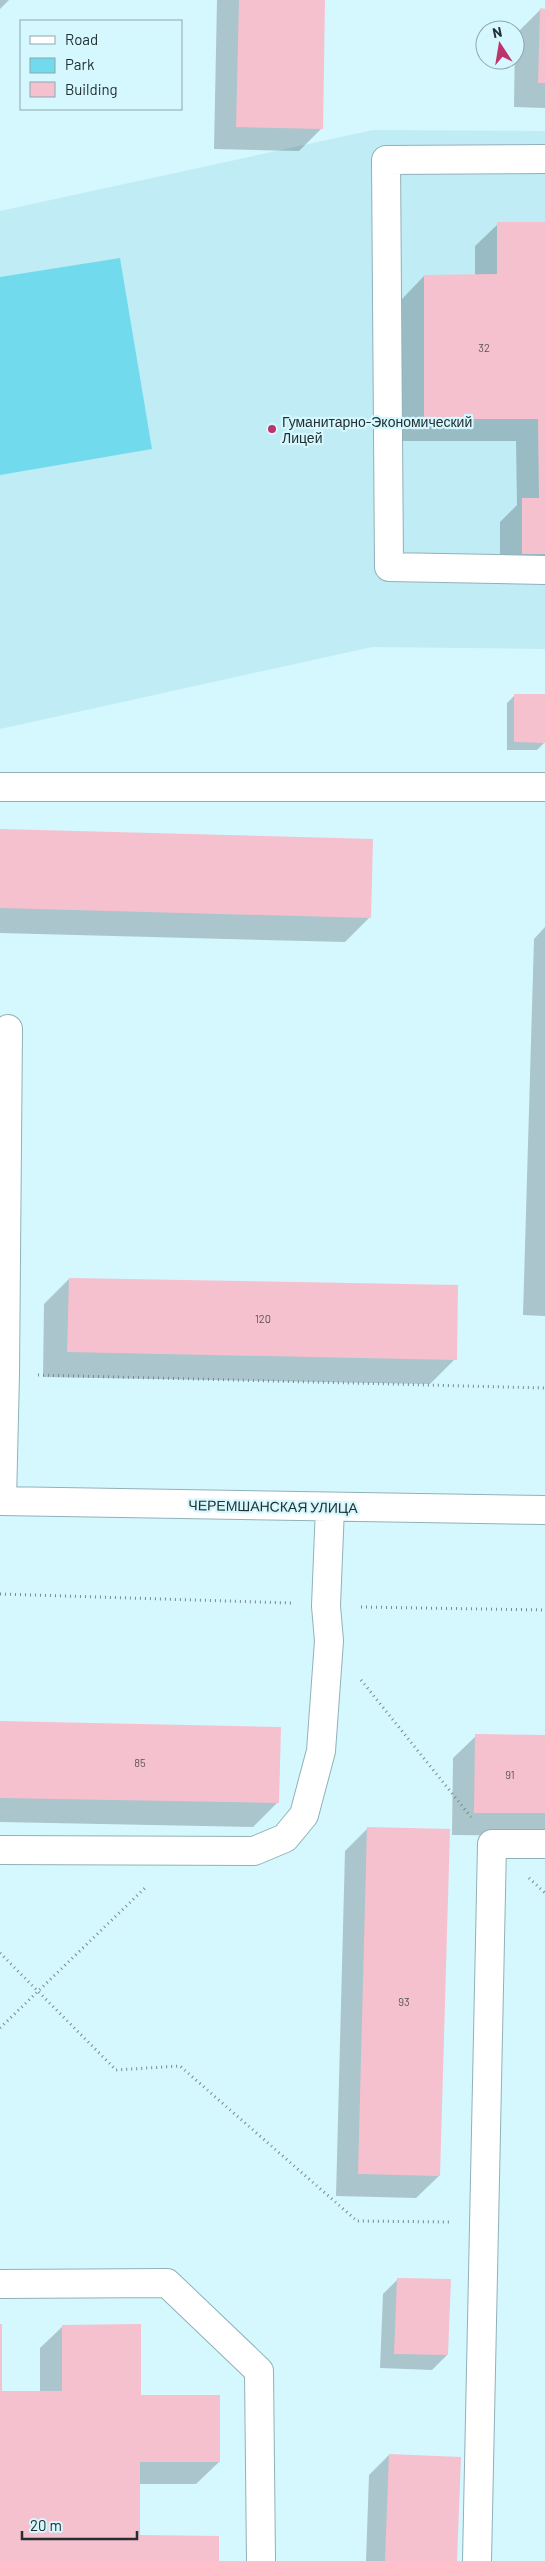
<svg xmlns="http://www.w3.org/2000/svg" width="545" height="2561" font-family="Barlow,sans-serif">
<rect width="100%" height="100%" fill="#d5f7fe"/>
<!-- built -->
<path fill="#c0ecf5" d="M373,130L545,131V649L372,647L0,729V211Z"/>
<!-- green -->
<path fill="#71daed" d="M120,258L152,449L0,475V277Z"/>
<!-- shadow -->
<path fill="#0003" d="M0,0H9L0,9Z
M217,0H324L322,128L299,151L214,149Z
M540,10H545V108L514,107L515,35Z
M498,224H545V576H500V522L517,505L516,441H402V299L424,276H475V246Z
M515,695H545V742L537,750H507V703Z
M0,830L370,917L345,942L0,933Z
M545,927V1316L523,1315L534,939Z
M69,1279L455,1359L430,1384L43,1377L44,1304Z
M0,1722L278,1802L253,1827L0,1822Z
M476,1736L545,1737V1836L452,1835L453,1758Z
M368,1828L439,2176L416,2198L336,2196L345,1851Z
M398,2279L447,2355L432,2370L380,2368L383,2294Z
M0,2326L1,2392H40V2348L63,2326L140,2396L219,2462L196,2484H139V2537L218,2561H0Z
M389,2455L456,2561H366L369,2475Z"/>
<!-- building -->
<path fill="#f5c1cf" d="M239,0H325L323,129L236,127Z
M540,8L545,9V83H538Z
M497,222H545V554H522V498H539L538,419H424V275L497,274Z
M514,694H545V743L514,742Z
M0,829L373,839L371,918L0,908Z
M69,1278L458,1285L457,1360L67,1352Z
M0,1721L281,1727L279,1803L0,1798Z
M475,1734L545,1735V1813H474Z
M367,1827L450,1829L440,2176L358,2174Z
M397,2278L451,2279L448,2355L394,2354Z
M0,2324H2V2391H62V2325L141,2324V2395H220V2462H140V2535L219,2536V2561H0Z
M389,2454L461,2457L457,2561H385Z"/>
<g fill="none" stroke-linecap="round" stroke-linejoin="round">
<defs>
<path id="minor" d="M545,159L386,160L389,567L545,570
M0,787H545
M0,1501L545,1510
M2,1501L5,1374L8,1029
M0,1850L254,1851L285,1838L304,1815L321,1751L329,1641L326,1606L330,1507
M0,2284L167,2283L259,2371L261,2561
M477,2561L492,1844H545"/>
</defs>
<!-- minor casing -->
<use href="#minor" stroke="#91b1b8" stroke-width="30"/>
<!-- path -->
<path stroke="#758c90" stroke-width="3" stroke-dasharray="1 4" stroke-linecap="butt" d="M38,1375L545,1388
M0,1594L292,1603
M361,1607L545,1610
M361,1680L471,1817
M529,1878L545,1893
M0,1953L116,2070L180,2066L357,2221L450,2222
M0,2028L147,1886"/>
<!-- minor -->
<use href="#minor" stroke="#fff" stroke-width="28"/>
</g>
<!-- markers -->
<circle fill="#bd336b" stroke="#d5f7fe" stroke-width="2" cx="272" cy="429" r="5"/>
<g text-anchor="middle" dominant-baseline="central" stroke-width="4.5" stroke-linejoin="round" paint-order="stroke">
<!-- number labels -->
<g font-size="11" fill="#58545a">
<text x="484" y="347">32</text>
<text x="263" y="1318">120</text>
<text x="140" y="1762">85</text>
<text x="510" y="1774">91</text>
<text x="404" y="2001">93</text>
</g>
<!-- poi labels -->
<g font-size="14" fill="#233033" stroke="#d5f7fe" text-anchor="start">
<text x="282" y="421">Гуманитарно-Экономический<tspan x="282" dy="16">Лицей</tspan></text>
</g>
<!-- street labels -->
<g font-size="14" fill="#233033" stroke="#d5f7fe">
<text transform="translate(273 1506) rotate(1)">ЧЕРЕМШАНСКАЯ УЛИЦА</text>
</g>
</g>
<!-- legend -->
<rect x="20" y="20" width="162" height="90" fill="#d5f7fe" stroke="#8ea7ad"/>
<rect x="30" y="36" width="25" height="8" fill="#ffffff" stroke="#8ea7ad"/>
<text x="65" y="45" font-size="15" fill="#233033">Road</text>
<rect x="30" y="58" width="25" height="15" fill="#71daed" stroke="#8ea7ad"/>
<text x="65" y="70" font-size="15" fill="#233033">Park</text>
<rect x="30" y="82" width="25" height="15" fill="#f5c1cf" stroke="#8ea7ad"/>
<text x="65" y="95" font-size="15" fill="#233033">Building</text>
<!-- north arrow -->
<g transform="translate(500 45) rotate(348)"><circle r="24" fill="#d5f7fe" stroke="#8ea7ad"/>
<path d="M0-4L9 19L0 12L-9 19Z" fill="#bd336b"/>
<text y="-8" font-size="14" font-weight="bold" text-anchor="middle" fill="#233033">N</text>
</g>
<!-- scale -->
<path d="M22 2531v8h115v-8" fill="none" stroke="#233033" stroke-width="2.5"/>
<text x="30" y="2531" font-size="15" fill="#233033" stroke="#d5f7fe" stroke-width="4" paint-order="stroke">20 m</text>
</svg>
